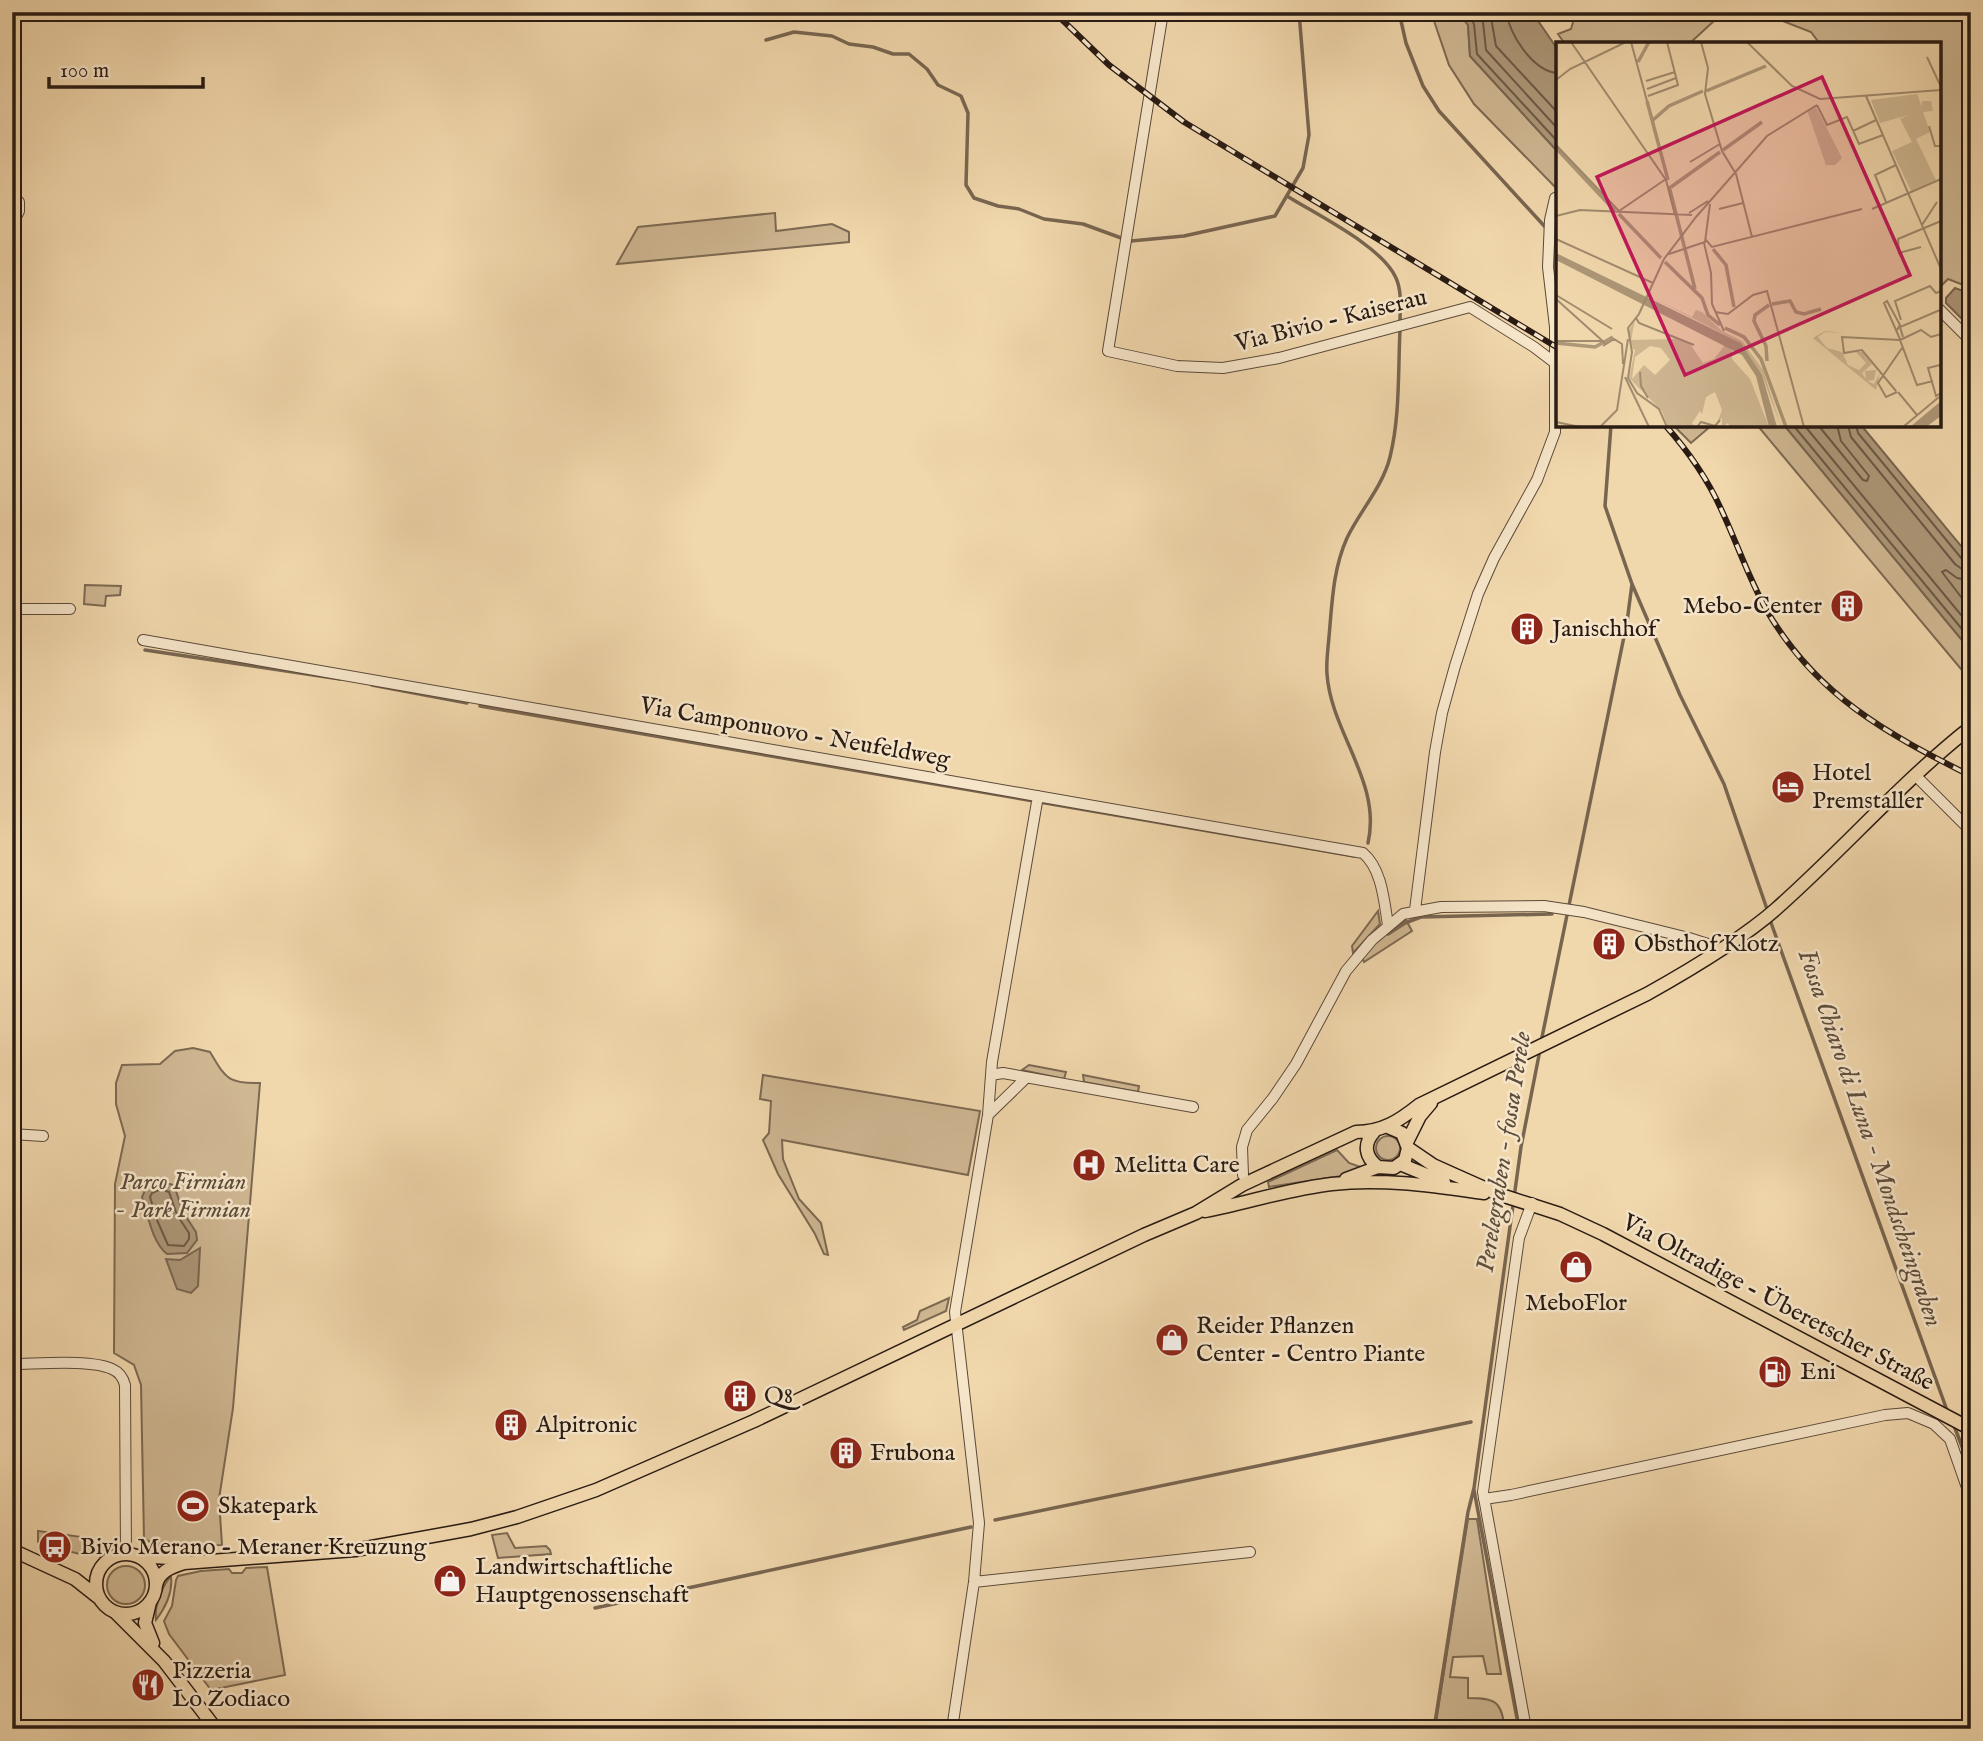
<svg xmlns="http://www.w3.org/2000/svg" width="1983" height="1741" font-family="'IM FELL English',serif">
<rect width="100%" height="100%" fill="#f1d7ac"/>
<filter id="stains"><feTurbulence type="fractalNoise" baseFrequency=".00286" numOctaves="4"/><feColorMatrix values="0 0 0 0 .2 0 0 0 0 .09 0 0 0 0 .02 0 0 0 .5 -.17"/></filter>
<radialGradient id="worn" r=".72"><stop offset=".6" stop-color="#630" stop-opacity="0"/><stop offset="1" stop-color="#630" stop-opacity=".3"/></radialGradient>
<!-- green -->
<path fill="#cfb792" stroke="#7c6952" stroke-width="2" d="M1431,12H1458L1468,25L1470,56L1558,152V190L1474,104L1449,65Z
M1576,12H1759L1715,20L1689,44H1565L1558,34L1571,29Z
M1760,12H1971V288L1948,279L1939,288V44H1820L1811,32Z
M775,213L776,231L832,224L849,232V242L617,264L638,227Z
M1673,425H1712L1691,443Z
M1757,425H1784L1971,651V681Z
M85,585L121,586L120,595L106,596L105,606L84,604Z
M1378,911L1380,924L1353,953L1352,946Z
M1406,920L1412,931L1364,962L1361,955L1392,929Z
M193,1048L210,1052C225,1077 227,1084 260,1083L233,1408L219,1499L222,1545L159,1546L144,1539L141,1385L134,1365L114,1353L115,1184L125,1136L116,1104V1083L122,1065L160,1064L175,1051Z
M1029,1065L1066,1072L1064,1079L1022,1070Z
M763,1075L980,1111L968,1175L782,1140L783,1159L799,1199L821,1223L828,1255L824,1254L815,1234L778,1174L763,1140L769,1133L771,1101L760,1099Z
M1083,1075L1139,1086L1138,1092L1084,1082Z
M1376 1148a12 12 0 1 1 24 0a12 12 0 1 1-24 0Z
M1337,1150L1349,1163L1366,1169L1341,1176L1269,1187L1268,1182Z
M949,1298L946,1311L904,1330L903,1327L917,1320L920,1311Z
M1468,1519H1477L1501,1674H1487L1483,1656L1453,1657L1450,1677L1468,1678V1698C1496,1698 1501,1701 1505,1729H1435Z
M38,1531L89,1538V1543L100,1544L84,1555L59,1549V1545L38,1542Z
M507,1533L515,1548L546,1546L550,1550L551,1554L498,1558L492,1535Z
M107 1585a19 19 0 1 1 38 0a19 19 0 1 1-38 0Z
M267,1567L285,1675L211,1690L169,1634L164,1621L172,1606L176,1580L178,1576L201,1571L229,1569L232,1573H242L246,1568Z
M171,1576C173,1593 166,1607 156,1620C154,1607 162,1586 171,1576Z"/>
<!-- water -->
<path fill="#ad9778" stroke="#786550" stroke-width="2" d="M1458,12H1532L1558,50V152L1470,56L1468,25Z
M1955,288L1971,294V322L1968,325L1946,303V298Z
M1784,425H1861L1971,558V651Z
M161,1182L174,1185L183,1212L196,1232L197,1240L187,1253L167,1254C152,1242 148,1215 142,1197L146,1188Z
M200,1248L198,1286L191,1293L177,1289L166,1259L180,1260Z"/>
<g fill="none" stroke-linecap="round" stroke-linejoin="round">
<!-- shore -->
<path stroke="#6b5946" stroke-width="2" d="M1467,12L1474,24L1477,54L1558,142
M1478,12L1483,22L1486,50L1558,129
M1490,12L1496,46L1558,113
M1507,12C1508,34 1534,72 1558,73
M1793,425L1971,640
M1804,425L1971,627
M1818,425L1863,480L1867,481L1869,476L1841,441L1837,425
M1848,425L1851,437L1955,564L1963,570H1971
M1856,425L1858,433L1962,559L1971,562
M1971,581L1957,578L1946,570L1942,572L1971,610
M161,1189L169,1192L177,1215L189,1233V1239L184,1246L168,1245L157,1220L150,1197L152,1193Z"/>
<!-- stream -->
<path stroke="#786550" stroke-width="3.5" d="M1399,12L1406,43L1423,86L1439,111L1547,229
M766,40L794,32L832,36L849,44L873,47L893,54H909L927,69L938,85L961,96L968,113L966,185L974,198L998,206L1019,209L1044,219L1083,224L1124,239
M1287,196C1317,215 1382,246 1396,278C1402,291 1400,308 1400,322
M1131,241L1184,236L1275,216L1303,168L1309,135L1299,12
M1611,425L1605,506L1632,584L1680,695L1724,784L1768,912
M145,650L340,679
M372,685L467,703
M480,706L1354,856
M1368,843C1382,782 1331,733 1327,674C1326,662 1328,649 1329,637C1332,603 1333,569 1347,538C1360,511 1383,486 1390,457C1400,417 1398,371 1400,330
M1770,920L1948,1413
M1388,934L1405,923L1421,917L1552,914
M1541,1042L1627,622L1632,584
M1953,1423L1971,1470
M1474,1490L1519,1729
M995,1520L1471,1422
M595,1608L971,1527
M1434,1729L1468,1512L1474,1488L1521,1147L1540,1050"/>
<defs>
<path id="minor" d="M1163,12L1108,351L1177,366L1223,368L1279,358L1470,307L1534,347L1555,363
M12,195L19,202V211L12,225
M1939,309L1971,341
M12,609H70
M143,640L1363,853C1382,869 1384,901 1388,925
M1915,775L1971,831
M1415,910L1435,752L1442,713L1455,666L1478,594L1494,558L1537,480L1555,432V327L1548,267L1550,220L1555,198
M991,1075L1003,1073L1193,1107
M988,1115L1026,1078
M12,1134L43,1136
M1243,1175L1242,1147L1247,1130L1273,1098L1296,1064L1346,971L1372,940L1403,914L1441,907L1544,906L1584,912L1689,938L1711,945L1716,951
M12,1364C37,1364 91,1359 112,1369C119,1372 123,1377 125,1385L126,1554
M1484,1499L1511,1495L1885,1415L1908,1413L1934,1424L1950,1439L1971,1499
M974,1582L1250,1552
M952,1729L974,1582L979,1523L955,1312L988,1115L992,1062L1038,796
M1526,1729L1483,1492L1519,1238L1532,1203"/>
<path id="major" d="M1374,1132C1363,1144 1365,1157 1378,1167L1394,1168L1405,1160L1408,1148L1402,1133L1388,1127
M1407,1142L1420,1116L1431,1103
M1408,1148L1433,1165L1453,1174L1498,1194L1560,1214L1603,1234L1971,1429
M1400,1164L1444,1182
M1346,1179L1378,1167
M1205,1211C1247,1203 1288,1189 1332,1184C1382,1178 1434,1186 1484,1193
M12,1550L75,1579L99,1598
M96 1584a30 30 0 1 1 60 0a30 30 0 1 1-60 0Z
M137,1556L185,1559
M156,1586C158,1572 171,1567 184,1563L355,1550L471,1529L517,1517L596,1490L754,1421L1144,1235L1196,1213L1242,1185L1356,1132C1382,1132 1399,1121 1419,1105L1647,994C1688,971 1741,940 1776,909C1843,850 1901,782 1971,727
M150,1602L145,1623L153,1643
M116,1613L164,1661L216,1729"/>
</defs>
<!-- minor casing -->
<use href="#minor" stroke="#5b4a39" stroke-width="12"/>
<!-- major casing -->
<use href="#major" stroke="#291b13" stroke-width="15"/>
<!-- minor -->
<use href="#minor" stroke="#f6e5c9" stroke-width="10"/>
<!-- major -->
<use href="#major" stroke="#f1d7ac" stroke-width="12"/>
<defs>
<path id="rail" d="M1054,12L1109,65L1184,122L1558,348
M1665,425C1688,451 1707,478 1721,509C1737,543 1749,579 1767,611C1817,696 1886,733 1971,776"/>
</defs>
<!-- rail casing -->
<use href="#rail" stroke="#291b13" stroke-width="6"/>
<!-- rail -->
<use href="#rail" stroke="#f6e5c9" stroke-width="3.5" stroke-dasharray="10" stroke-linecap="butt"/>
</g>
<!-- icons -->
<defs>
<symbol id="building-disc" viewBox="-11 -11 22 22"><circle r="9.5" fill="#8f2418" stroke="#f6e5c9"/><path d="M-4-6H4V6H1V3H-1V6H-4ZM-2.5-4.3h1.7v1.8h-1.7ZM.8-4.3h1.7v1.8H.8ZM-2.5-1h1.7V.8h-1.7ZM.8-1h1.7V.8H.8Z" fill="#fff"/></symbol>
<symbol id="hotel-disc" viewBox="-11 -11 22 22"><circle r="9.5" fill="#8f2418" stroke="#f6e5c9"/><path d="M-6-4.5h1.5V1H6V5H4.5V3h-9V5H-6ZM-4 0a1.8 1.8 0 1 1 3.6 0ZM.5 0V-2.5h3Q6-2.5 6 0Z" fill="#fff"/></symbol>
<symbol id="hospital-disc" viewBox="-11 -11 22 22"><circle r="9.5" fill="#8f2418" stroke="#f6e5c9"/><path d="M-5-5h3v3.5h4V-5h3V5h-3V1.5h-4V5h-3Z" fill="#fff"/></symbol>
<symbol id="shop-disc" viewBox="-11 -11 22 22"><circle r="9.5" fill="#8f2418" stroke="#f6e5c9"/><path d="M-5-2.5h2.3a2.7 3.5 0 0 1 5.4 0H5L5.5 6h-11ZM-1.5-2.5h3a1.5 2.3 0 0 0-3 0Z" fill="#fff"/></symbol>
<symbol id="fuel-disc" viewBox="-11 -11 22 22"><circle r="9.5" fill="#8f2418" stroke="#f6e5c9"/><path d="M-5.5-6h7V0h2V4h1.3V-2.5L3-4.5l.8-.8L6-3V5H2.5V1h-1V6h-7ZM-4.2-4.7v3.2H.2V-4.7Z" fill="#fff"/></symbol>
<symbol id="stadium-disc" viewBox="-11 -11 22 22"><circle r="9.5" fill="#8f2418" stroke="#f6e5c9"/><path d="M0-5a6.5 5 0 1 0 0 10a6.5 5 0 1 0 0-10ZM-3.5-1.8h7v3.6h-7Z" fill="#fff"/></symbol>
<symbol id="bus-disc" viewBox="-11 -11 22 22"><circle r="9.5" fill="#8f2418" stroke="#f6e5c9"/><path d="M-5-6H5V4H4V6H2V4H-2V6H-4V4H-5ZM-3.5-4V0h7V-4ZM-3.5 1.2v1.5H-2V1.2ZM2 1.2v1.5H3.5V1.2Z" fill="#fff"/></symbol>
<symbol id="restaurant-disc" viewBox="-11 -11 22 22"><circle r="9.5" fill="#8f2418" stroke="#f6e5c9"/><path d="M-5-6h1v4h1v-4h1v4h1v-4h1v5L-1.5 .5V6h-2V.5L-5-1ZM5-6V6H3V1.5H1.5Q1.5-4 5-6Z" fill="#fff"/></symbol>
</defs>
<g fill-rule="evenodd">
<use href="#building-disc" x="1828" y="587" width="38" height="38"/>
<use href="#building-disc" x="1508" y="610" width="38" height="38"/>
<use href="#hotel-disc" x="1769" y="768" width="38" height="38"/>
<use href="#building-disc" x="1590" y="925" width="38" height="38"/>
<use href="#hospital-disc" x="1070" y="1146" width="38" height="38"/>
<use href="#shop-disc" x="1557" y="1248" width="38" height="38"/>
<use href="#shop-disc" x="1153" y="1321" width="38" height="38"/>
<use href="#fuel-disc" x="1756" y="1353" width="38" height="38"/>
<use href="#building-disc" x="721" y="1377" width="38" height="38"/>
<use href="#building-disc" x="492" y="1406" width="38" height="38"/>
<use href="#building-disc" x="827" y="1434" width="38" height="38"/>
<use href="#stadium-disc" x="174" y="1487" width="38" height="38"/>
<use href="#bus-disc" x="36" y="1528" width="38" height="38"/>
<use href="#shop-disc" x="431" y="1562" width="38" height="38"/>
<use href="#restaurant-disc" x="129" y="1666" width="38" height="38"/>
</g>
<g text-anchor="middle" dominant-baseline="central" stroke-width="5" stroke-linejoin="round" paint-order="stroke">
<!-- street labels -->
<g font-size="24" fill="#291b13" stroke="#f6e5c9">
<text transform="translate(1331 321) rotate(-14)">Via Bivio - Kaiserau</text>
<text transform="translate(795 733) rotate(10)">Via Camponuovo - Neufeldweg</text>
<text transform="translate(1778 1303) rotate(28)">Via Oltradige - Überetscher Straße</text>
</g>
<!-- poi labels -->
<g font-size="24" fill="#291b13" stroke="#f6e5c9" text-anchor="start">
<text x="1822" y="606" text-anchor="end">Mebo-Center</text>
<text x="1552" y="629">Janischhof</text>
<text x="1812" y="773">Hotel<tspan x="1812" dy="28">Premstaller</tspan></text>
<text x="1634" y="944">Obsthof Klotz</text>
<text x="1114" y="1165">Melitta Care</text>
<text x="1576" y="1303" text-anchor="middle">MeboFlor</text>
<text x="1196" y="1326">Reider Pflanzen<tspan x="1196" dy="28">Center - Centro Piante</tspan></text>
<text x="1800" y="1372">Eni</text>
<text x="764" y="1396">Q8</text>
<text x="536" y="1425">Alpitronic</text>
<text x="870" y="1453">Frubona</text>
<text x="218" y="1506">Skatepark</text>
<text x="80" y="1547">Bivio Merano - Meraner Kreuzung</text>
<text x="475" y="1567">Landwirtschaftliche<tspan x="475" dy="28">Hauptgenossenschaft</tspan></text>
<text x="172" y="1671">Pizzeria<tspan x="172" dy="28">Lo Zodiaco</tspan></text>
</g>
<!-- park labels -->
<g font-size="24" font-style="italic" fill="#5b4a39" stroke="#f6e5c9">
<text x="183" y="1182">Parco Firmian<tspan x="183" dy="28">- Park Firmian</tspan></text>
</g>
<!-- water labels -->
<g font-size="26" font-style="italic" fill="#5e4d3b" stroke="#f6e5c9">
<text transform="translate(1870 1138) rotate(71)">Fossa Chiaro di Luna - Mondscheingraben</text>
<text transform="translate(1504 1152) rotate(-81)">Perelegraben - fossa Perele</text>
</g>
</g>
<!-- overview -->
<g transform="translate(1556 42)">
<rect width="385" height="385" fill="#f1d7ac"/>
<path d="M361,52L366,65V59H375L377,69L367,70L374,90L360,97L380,138L355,149L336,109L356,100L344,77L353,73L324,81L315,58ZM260,65L286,116L279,123H270L251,68ZM95,255L136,275L140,268L146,270L166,289L186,299L207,328L225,385L206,333L185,301ZM79,278L75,298L120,297L134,302L147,321L158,317L169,303L176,308V317L194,337L213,385H174L172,381L166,385V376L161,381L166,368L159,350L150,355L146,372L144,369L136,381L139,385H112L106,369L73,336L79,308L77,307L72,290ZM94,304L105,306L114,318L99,333L88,323L76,337L79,315ZM269,289L289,291L269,290L262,295L271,306L286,310L292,323L303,328L310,321L300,310H307L316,322L306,331L310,337L309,329L320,328L318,338L311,339L318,342L324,331L320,348L257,296Z" fill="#cfb792" fill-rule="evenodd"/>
<path d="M0,211L185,301L206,333L221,385H213L200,334L186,313L0,218ZM385,359V374L370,385H354Z" fill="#ad9778"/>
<path fill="none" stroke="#ad9778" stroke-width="3.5" d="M82,20L93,0M150,49L210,24M91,59L112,138M97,78L113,64L147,49M0,106L59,169M167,108L206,80M113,144L139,247M115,145L164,110M63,172L105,216M157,207L170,223L178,265M109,220L146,256L152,273L164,283M216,262L234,259L240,270L248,272L265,267M169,286L188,295L205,317L230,385M0,301L39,305L57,295M211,319L210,304L198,279L199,273L213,263"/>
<path fill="none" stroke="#a18c6f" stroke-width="2" d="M15,0L110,138L119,173M75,0L91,59M145,0L152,26L149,52L166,109L180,132L196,195M191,0L236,44L264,57L385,48M371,15L385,45M0,38L14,27L70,0M90,39L119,30M91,47L120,36M92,54L122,43L111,0M310,54L385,227M261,63L271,83L291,75L303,102L327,93M373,84L379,104H385M297,89L320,78M0,103L63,169L110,137M134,120L164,102M330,160L319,133L340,123M163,167L187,161M316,167L385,137M133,171L152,159M0,174L24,168L136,173M366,183L381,160M0,197L97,241M150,198L156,205L306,167M148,201L155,231L156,262L168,289M365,205L343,211L342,197L385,179M113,212L149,200L154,162M0,253L56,287M0,257L50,302M159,270L172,272L197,253L211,249L248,385M80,276L83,281L138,303M345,278L339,259L374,244L380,251L385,249M341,288L344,283L331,259L328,261L344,297M347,295L344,285L384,268M0,299H47M47,304L58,297L66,302L67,322M385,327L384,323L372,326L380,354L385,351M84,330L85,344L92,356M69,335L93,385M377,339L361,343L344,298L365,288L375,295L385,292M340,349L306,308L288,311L286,295L344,298M341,350L330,355L322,341L346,306M342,350L361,373M0,380L24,385M44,385L61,368L72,297M111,385L103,367L81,351L72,336L76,310L72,286L83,272L108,217L140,175L211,94L261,63M141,385L145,380L159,384L164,378M347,385L383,355"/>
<path fill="#c2185b" fill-opacity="0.15" stroke="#c2185b" stroke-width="3.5" d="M266,35L354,233L129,333L41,135Z"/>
<rect width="385" height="385" fill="none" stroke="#291b13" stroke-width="3.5"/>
</g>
<!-- margin -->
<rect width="1983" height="1741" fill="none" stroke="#f1d7ac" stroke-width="42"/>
<rect x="14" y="14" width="1955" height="1713" fill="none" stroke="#291b13" stroke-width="3.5"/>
<rect x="21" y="21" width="1941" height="1699" fill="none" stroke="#291b13" stroke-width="2"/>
<!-- scale -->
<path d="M49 77v10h154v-10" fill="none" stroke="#291b13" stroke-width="3.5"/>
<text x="60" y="77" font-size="21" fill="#291b13" stroke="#f6e5c9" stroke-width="5" paint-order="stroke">100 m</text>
<rect width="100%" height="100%" filter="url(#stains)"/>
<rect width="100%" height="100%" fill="url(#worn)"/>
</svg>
